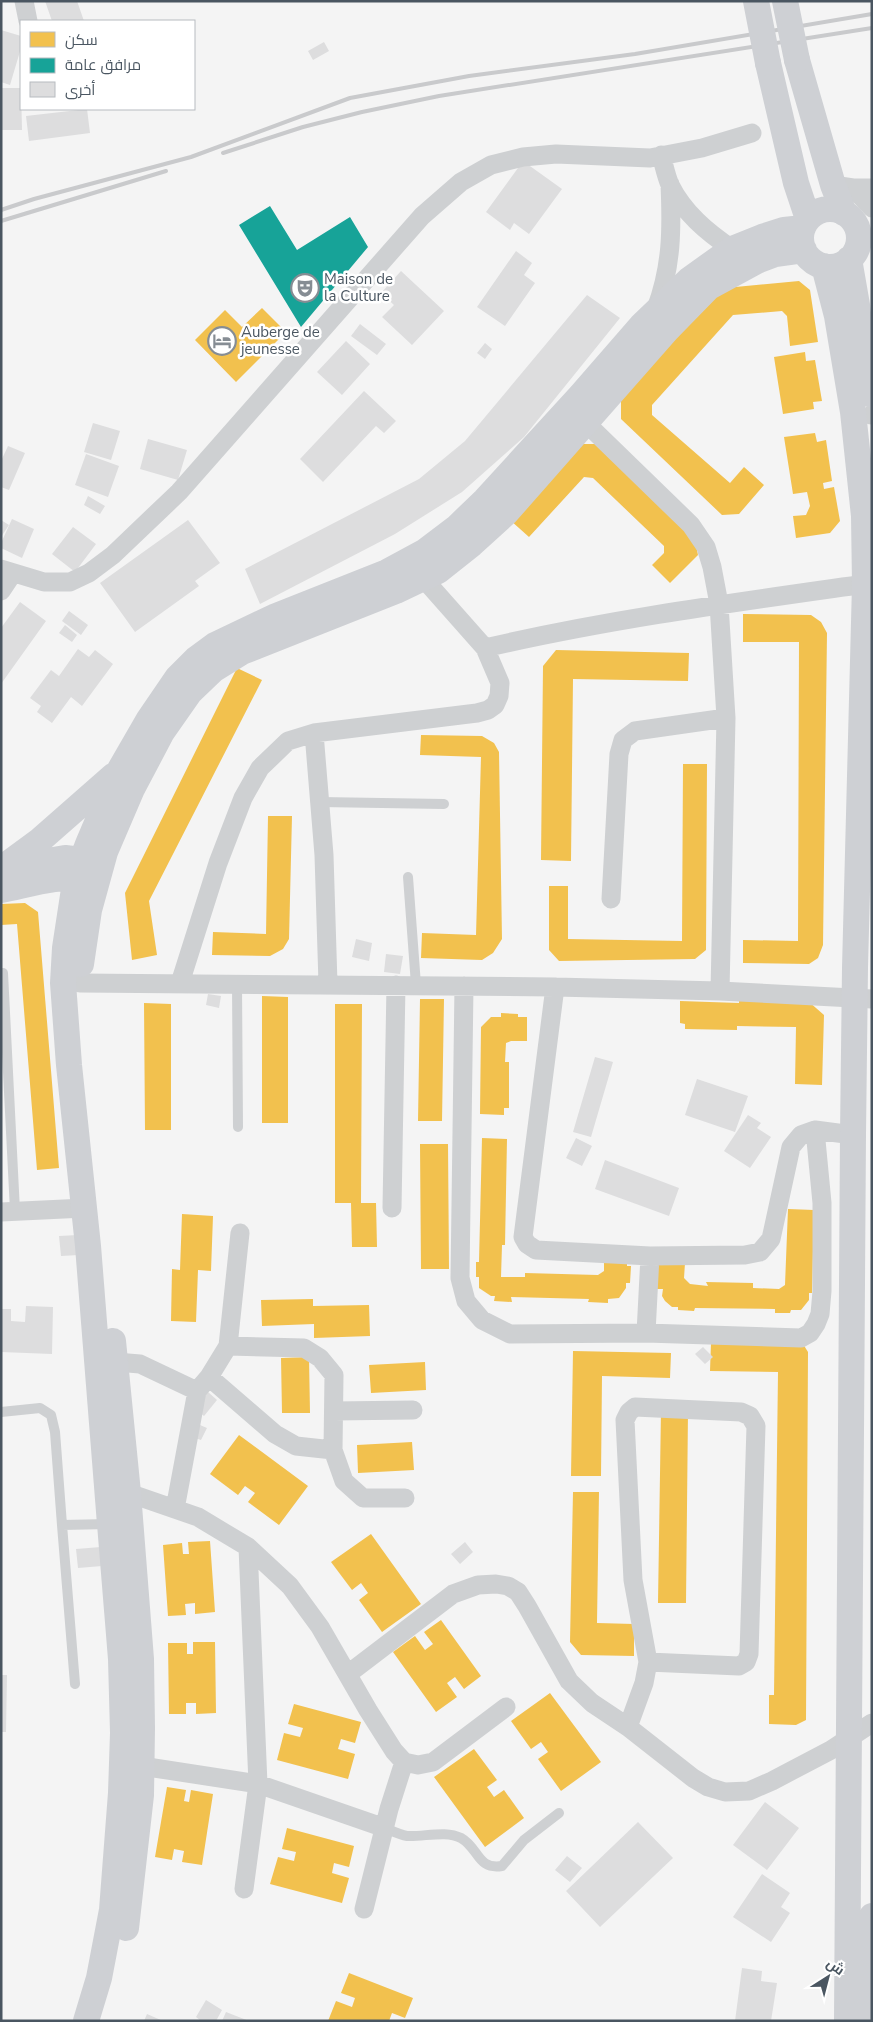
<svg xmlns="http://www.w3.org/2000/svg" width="873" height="2022" font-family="'Nunito Sans',Cairo,sans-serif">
<rect width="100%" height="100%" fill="#f4f4f4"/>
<!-- homes -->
<path fill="#f2c14e" d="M799,281L810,290L818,342L790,346L787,316L782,311L733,315L652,405V415L730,483L744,467L764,485L739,514L722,515L621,419V395L725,288Z
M262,308L286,332L236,382L195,340L225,310L242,327Z
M805,352L806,361L815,360L822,401L813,402L814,409L783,414L774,357Z
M815,433L817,442L826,440L832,481L823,483L824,489L834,487L840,521L830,533L796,538L793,516L806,515L810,506L807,492L793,494L784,437Z
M580,444H595L695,540L698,555L670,583L652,565L664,553V546L593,478L584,477L529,537L510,520Z
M743,614L811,615L821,622L827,633L823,945L818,958L809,964L743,963V940L798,941L799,642H743Z
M556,650L689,653L688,681L573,679L571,861L541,860L543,666Z
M237,668L262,680L149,901L157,955L132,960L125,893Z
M421,735L482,736L494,743L499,752L502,939L493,953L482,960L421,958L422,933L476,935L481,757L420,755Z
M683,764H707L706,950L695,959L559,961L549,950V886H568V939L682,941Z
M268,816H292L289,939L283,949L270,956L212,955L213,932L266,934Z
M25,903L38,912L59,1168L37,1170L17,924L1,925V904Z
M262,996L288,997V1123H262Z
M420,999H444L442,1121H418Z
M739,999L808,1001L824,1015L822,1085L795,1084L796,1027L737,1026V1030L685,1029V1024L680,1023V1001L739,1003Z
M144,1003L171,1004V1130H145Z
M335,1004H362L361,1203H376L377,1247H352L351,1203H335Z
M501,1013L518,1014V1017H527V1041H511L506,1043L505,1062H509V1108H504V1115L480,1114L481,1027L491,1017H501Z
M482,1138L507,1139L505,1245H502L501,1277H525V1273L598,1275L604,1271V1259H627V1266H631L630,1283H626V1288L619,1298L608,1299V1303L588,1302L589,1299L511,1297L512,1302L494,1301L495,1296H491L479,1288V1277H476V1262H479Z
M420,1144H448L449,1269H421Z
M788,1209L814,1210L812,1293H809V1300L801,1310H791L790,1313H775V1309L695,1308L694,1311L678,1310V1307H672L665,1301L662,1296L663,1289H656L658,1261L685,1263L684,1278L690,1284L708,1286L706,1282L753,1283V1288L779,1289L785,1285Z
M182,1214L213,1216L211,1271L198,1270L196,1322L171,1321L172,1269L180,1270Z
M313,1299V1306L369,1305L370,1336L314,1338V1324L262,1326L261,1300Z
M711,1343L803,1344L808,1352L806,1720L796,1725L769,1724V1695H774L778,1372L710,1371Z
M573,1351L671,1353L670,1378L602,1376L601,1476H571Z
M309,1357L310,1413H282L281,1358Z
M425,1362L426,1390L371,1393L369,1365Z
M661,1410L688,1411L686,1603H658Z
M239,1435L308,1486L279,1525L248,1502L255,1493L245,1486L238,1495L210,1474Z
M412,1442L414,1470L358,1473L357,1445Z
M573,1492H599L597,1623L634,1624V1656L581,1655L570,1642Z
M371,1534L421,1604L382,1632L359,1600L368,1593L361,1583L352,1590L331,1562Z
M210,1541L215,1612L195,1614V1603L185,1604L186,1615L168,1616L163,1545L182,1543L183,1554H189L188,1542Z
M441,1620L481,1676L464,1689L455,1677L447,1683L457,1697L436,1712L393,1652L415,1636L425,1650L433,1644L424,1632Z
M193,1642H215L216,1713L196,1714V1703H186V1714H169L168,1643H187V1654H193Z
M550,1693L601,1762L561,1791L538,1759L548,1752L541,1742L531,1749L511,1721Z
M294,1704L361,1722L355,1743L341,1739L338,1749L355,1754L348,1779L277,1760L284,1733L300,1737L303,1728L288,1724Z
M474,1749L497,1780L487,1787L494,1797L504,1790L524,1818L485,1847L434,1777Z
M167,1787L186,1790L184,1801L189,1802L191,1790L213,1794L202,1865L182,1862L184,1851L174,1849L172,1860L155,1857Z
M287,1828L354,1846L349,1867L334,1863L332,1873L349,1878L342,1903L270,1884L278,1857L294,1861L296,1852L282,1849Z
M349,1973L413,1998L405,2018L392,2013L389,2021H328L336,2001L352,2007L355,1998L341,1993Z"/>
<!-- public -->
<path fill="#17a398" d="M270,206L297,250L350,217L368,247L301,327L239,225Z"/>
<!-- building -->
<path fill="#ddddde" d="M45,1H77L84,21H52Z
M1,30L21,36V48L10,85L1,82Z
M324,42L329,51L313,60L308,51Z
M1,88H21L22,130H1Z
M87,109L90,133L29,141L26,116Z
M523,161L562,189L529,234L514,223L510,230L486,212Z
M516,251L532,263L524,275L535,283L505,326L477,307Z
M401,271L444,311L412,345L382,317L394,305L381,293Z
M587,295L620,318L524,437L462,492L395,534L260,604L245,569L419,479L465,441Z
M360,324L386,344L377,355L351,336Z
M346,341L370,364L342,395L317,372Z
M485,343L492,349L485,359L477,353Z
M364,391L396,421L384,433L376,426L323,482L300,459Z
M93,423L120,431L111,460L84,452Z
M148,439L187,450L178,480L140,469Z
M8,446L25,453L9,490L1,487V461Z
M86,454L119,466L108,497L75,485Z
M88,496L105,506L100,514L84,505Z
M12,519L34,529L22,558L1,548V543Z
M1,520L9,525L1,537Z
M188,520L220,563L195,581L199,586L135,632L100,583Z
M73,527L96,544L75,572L52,554Z
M20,602L46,621L1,684V628Z
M69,611L88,625L81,635L62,621Z
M65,625L77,635L72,642L59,633Z
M78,649L89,657L95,650L113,664L82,706L71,697L52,723L37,712L41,706L30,698L51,670L59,676Z
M356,939L372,943L369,961L352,957Z
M386,954L403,956L400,974L384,972Z
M208,994L221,996L219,1008L206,1005Z
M595,1057L613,1062L591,1137L573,1132Z
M697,1079L748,1096L735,1132L685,1115Z
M748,1115L761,1123L757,1128L771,1137L750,1168L724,1151Z
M576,1138L592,1146L582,1166L566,1158Z
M605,1160L679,1188L669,1216L595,1189Z
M78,1235L79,1255L61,1256L59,1236Z
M26,1306L53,1307L52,1354L1,1352V1309H11V1321L25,1322Z
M703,1347L713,1357L705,1364L695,1354Z
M208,1392L217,1400L204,1416L194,1408Z
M200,1425L207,1428L201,1440L195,1438Z
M465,1542L473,1552L460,1564L451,1554Z
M101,1547L102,1566L78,1568L76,1549Z
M1,1675H7L6,1732H1Z
M765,1802L799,1828L767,1870L733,1845Z
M638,1822L673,1858L600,1927L566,1891Z
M567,1856L582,1868L570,1882L555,1870Z
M762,1874L790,1893L781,1907L790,1913L771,1942L733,1917Z
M742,1968L762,1971L761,1981L777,1983L771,2021H735Z
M206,2000L222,2010L216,2021H201L196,2017Z
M226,2012L249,2021H222Z
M147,2014L163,2021H144Z"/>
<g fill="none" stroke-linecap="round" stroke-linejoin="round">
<!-- lane -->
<path stroke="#ced0d2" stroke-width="10" d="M320,802L444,804
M408,877L416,985
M3,973L15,1211
M237,984L238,1127
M1,1412L40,1408L51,1415L55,1432L62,1525
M75,1684L62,1525L109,1524
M385,1828C392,1831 400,1835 407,1836C424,1837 446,1830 461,1838C479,1848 477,1870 502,1866L524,1840L559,1813"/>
<!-- street -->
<path stroke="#ced0d2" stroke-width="19" d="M24,1L28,21
M661,155C664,165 666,176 670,185C684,213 707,232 732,249
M833,185L853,188H872
M853,188L872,208
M656,309C672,266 672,229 670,184
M871,415H872
M586,423L691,525L706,547L712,567L719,604L726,718L720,991
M1,569L44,582H70L89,573L113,555L179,492L422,216L461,182L491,165L523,157L556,154L650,158L702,148L752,133
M1,591L13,573
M485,648C610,619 738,602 865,584
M314,733L324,855L328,984
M611,899L619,754L623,740L635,731L726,718
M80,983L555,987L720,991L872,999
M180,983L218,863L243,798L260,768L288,741L314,733L477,713L488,710L495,705L499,696L500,683L485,648L423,578
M464,986L460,1278L466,1301L482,1320L510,1334L646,1333L801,1338L810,1333L816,1324L820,1314L822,1291V1203L815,1130L853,1135
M555,987L523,1237L527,1244L536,1250L650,1256L745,1255L760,1252L771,1239L791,1147L801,1135L815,1130
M392,1208L396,985
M1,1212L85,1208
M646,1333L650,1256
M228,1346L304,1348L320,1358L334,1375L333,1450L344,1481L363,1498H405
M116,1362L140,1364L197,1391
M209,1377L275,1434L296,1446L333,1450
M334,1411L413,1410
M117,1489L198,1517L248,1547L290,1586L320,1627L368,1710L394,1751L404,1762L418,1765L433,1762L506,1707
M175,1509L197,1391L209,1377L228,1346L240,1233
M348,1674L453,1594L478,1585L496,1584L508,1586L518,1592L527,1606L569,1681L592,1703L628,1727L693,1778L708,1787L725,1792L749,1791L772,1781L831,1750L872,1723
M628,1727L644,1683L648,1662L633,1580L625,1420L629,1412L635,1407L741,1412L750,1416L756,1426L749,1654L746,1662L739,1666L648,1662
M141,1766L258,1784L385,1828
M244,1889L258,1784L248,1547
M364,1909L389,1809L404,1762"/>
<!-- secondary -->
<path stroke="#ced0d4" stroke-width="26" d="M797,60L833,185L844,213
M768,63L796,183L808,219
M801 238a29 29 0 1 1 58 0a29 29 0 1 1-58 0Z
M849,259L857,305L868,394
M824,266L837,316L853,412L864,516L865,584L855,968L853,1135L847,2021
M8,868L65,858L98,862
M1,869L39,841L113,776
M1,890C31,884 58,875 89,878
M81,964L89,910L105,852L132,789L162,732L190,692L213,670L242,652L396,591L438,571L472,544L506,513L667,330L709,287L759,260L775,254L804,250
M113,1341L128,1493L141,1659L142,1728L141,1795L126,1928
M86,2021L99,1978L112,1910L121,1793L123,1733L121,1659L110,1524L88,1246L69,1065L63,983L65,948L76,876L88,844L119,771L149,719L177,678L196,659L215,645L276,616L387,572L424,552L457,527L485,500L581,395L641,326L690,279L732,249L762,237L784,230L803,228
M871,2021L872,1916"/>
<!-- rail -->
<path stroke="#c9cacc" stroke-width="4" d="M223,153L303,127L362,112L439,96L872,28
M1,210L34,199L191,157L350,98L469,76L635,54L872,14
M1,221L166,171"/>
<!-- secondary-bridge -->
<path stroke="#ced0d4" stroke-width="26" d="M756,1L768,63
M785,1L797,60"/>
</g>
<!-- icons -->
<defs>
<symbol id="theatre-ring" viewBox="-11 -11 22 22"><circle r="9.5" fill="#fff" stroke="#868d94" stroke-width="1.5"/><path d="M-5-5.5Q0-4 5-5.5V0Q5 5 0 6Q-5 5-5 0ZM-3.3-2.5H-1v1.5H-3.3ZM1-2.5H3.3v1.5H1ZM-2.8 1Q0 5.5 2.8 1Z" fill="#868d94"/></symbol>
<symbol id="hotel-ring" viewBox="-11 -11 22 22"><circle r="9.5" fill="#fff" stroke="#868d94" stroke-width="1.5"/><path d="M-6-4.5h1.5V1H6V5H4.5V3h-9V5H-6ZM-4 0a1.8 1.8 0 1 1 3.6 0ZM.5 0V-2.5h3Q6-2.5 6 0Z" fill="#868d94"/></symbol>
</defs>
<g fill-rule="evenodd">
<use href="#theatre-ring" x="289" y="272" width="32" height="32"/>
<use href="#hotel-ring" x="206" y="325" width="32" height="32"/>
</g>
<g text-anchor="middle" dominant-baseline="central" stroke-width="5" stroke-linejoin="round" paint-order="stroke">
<!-- poi labels -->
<g font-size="15" fill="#4a5661" stroke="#fff" text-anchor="start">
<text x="324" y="279">Maison de<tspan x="324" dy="17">la Culture</tspan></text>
<text x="241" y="332">Auberge de<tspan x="241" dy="17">jeunesse</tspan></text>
</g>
</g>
<!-- border -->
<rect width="873" height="2022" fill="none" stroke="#4a5661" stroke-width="5"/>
<!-- legend -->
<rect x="20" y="20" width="175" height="90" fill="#ffffff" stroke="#b7bbc0"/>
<rect x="30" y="32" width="25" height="15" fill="#f2c14e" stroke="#b7bbc0"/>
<text x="65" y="45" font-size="15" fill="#4a5661">سكن</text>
<rect x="30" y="58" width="25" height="15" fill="#17a398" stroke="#b7bbc0"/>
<text x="65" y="70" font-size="15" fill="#4a5661">مرافق عامة</text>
<rect x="30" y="82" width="25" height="15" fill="#ddddde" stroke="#b7bbc0"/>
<text x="65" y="95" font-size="15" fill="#4a5661">أخرى</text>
<!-- north arrow -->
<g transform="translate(828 1977) rotate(36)" stroke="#ffffff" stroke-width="4" paint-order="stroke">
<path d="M0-4L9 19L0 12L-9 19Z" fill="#4a5661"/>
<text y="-8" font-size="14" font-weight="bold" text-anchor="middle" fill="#4a5661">ش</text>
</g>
</svg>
